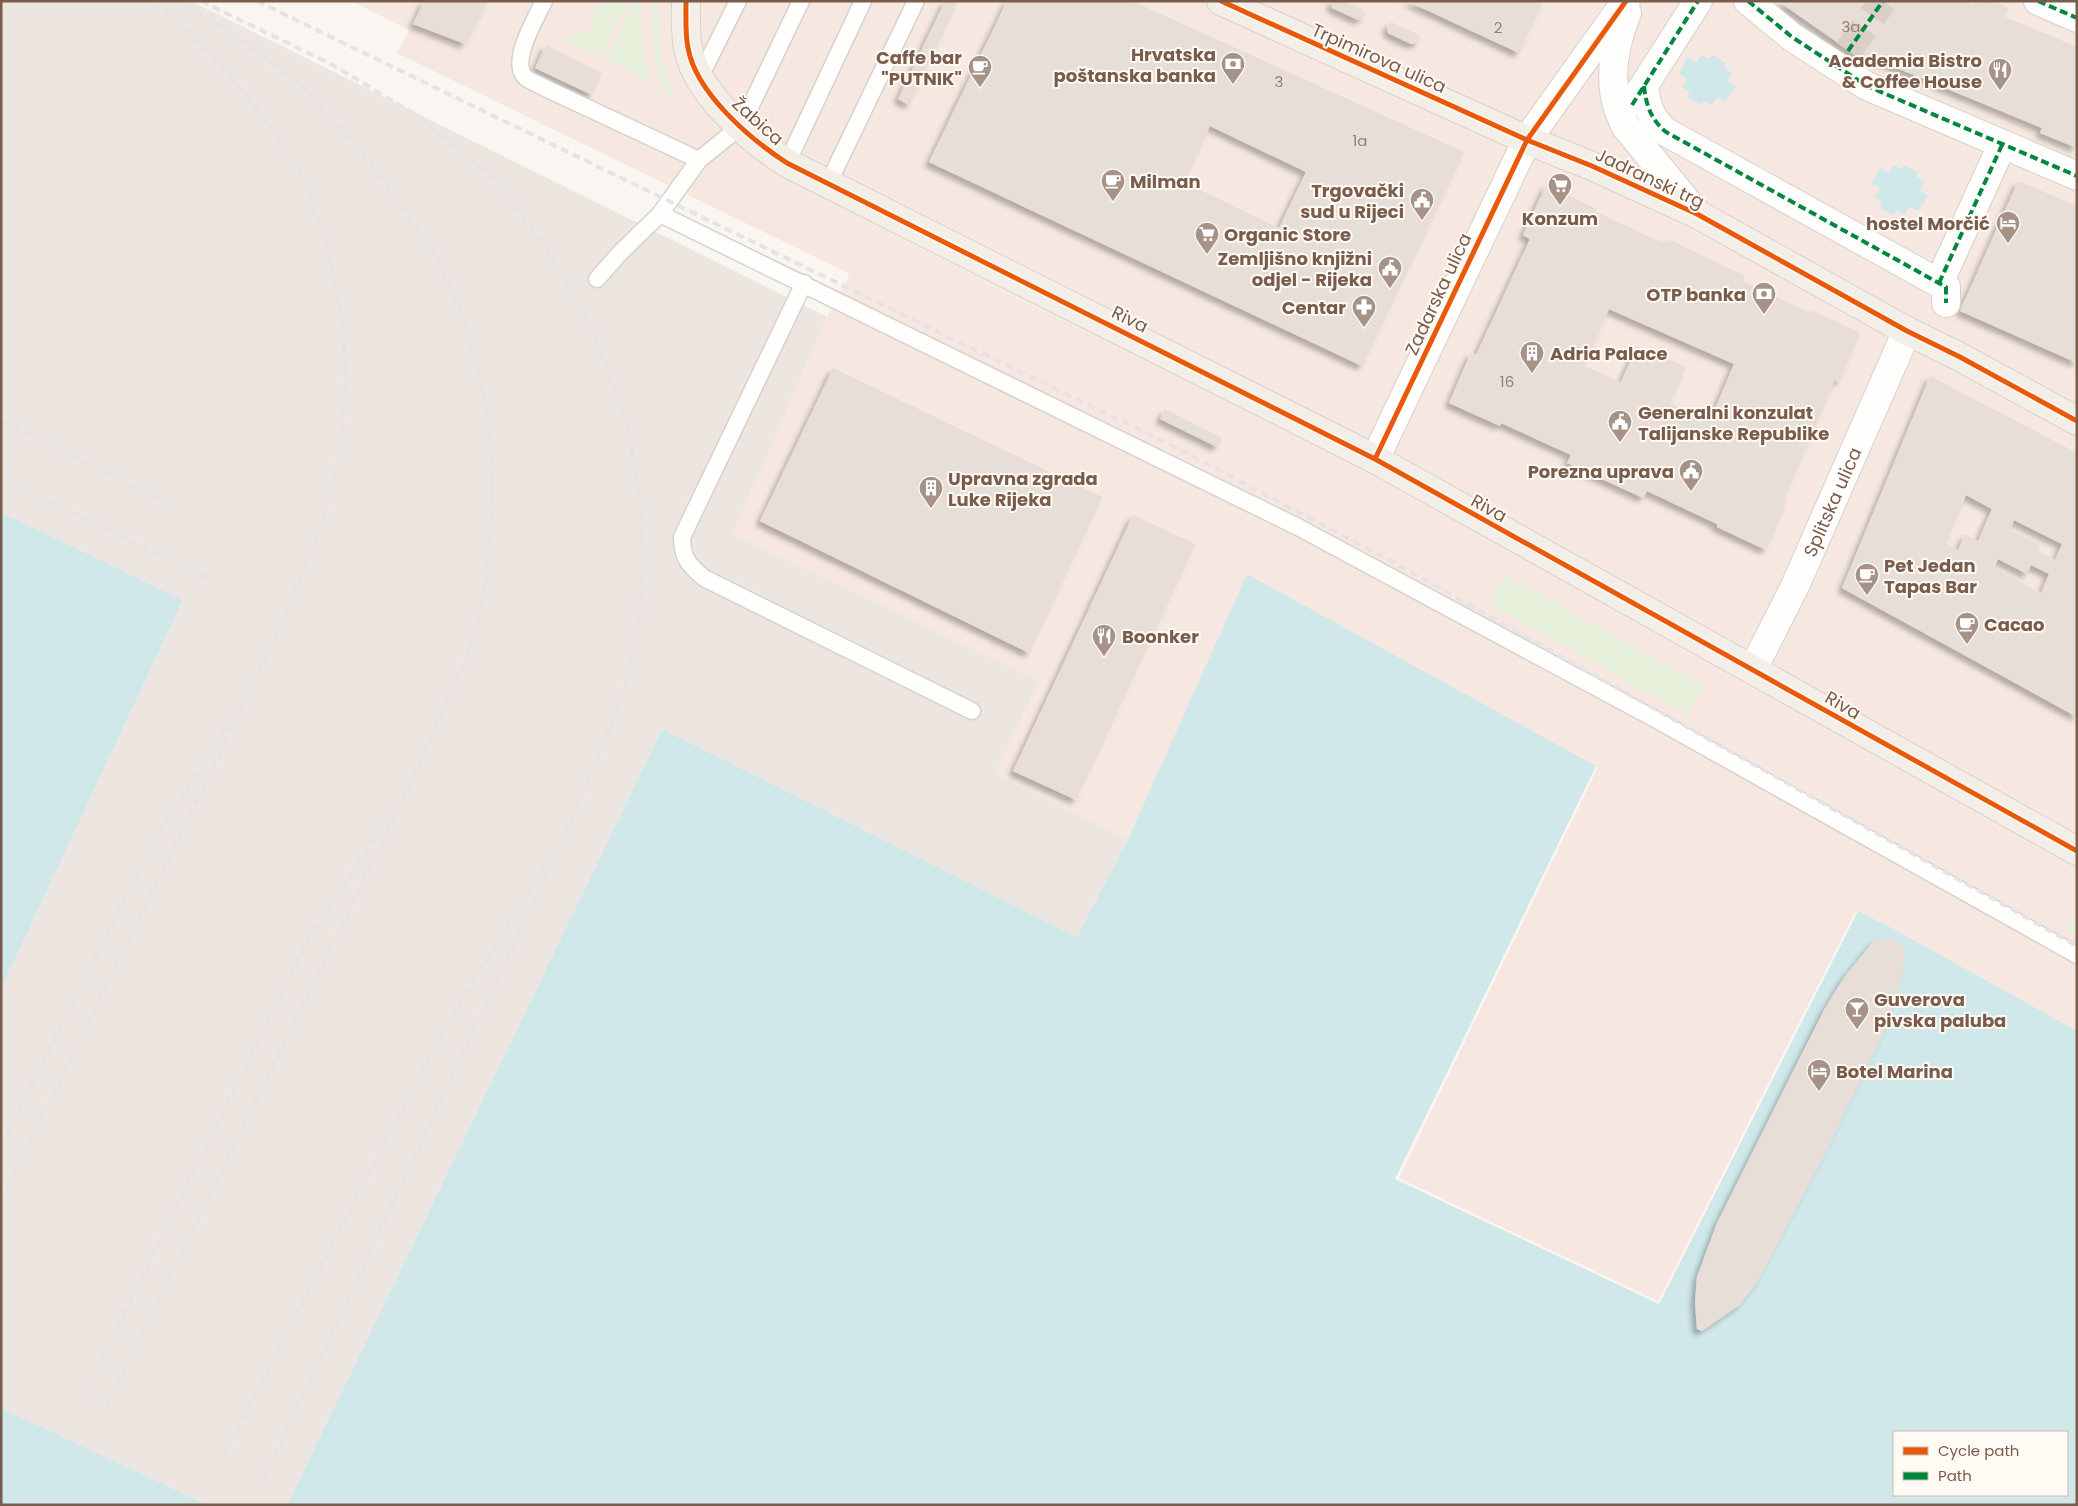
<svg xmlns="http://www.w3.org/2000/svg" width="2078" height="1506" font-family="Poppins,sans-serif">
<defs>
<filter id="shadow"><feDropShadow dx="-4.5" dy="4.5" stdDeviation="2.5" flood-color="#0004"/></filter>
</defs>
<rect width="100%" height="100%" fill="#f9f5f0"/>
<!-- commercial -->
<path fill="#f6e8e1" d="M351,1H2077V1031L1890,927L1858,911L1659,1304L1395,1179L1248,574L1128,839L995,774L1040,681L733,534L827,317L850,274L397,53L409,30Z"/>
<!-- industrial -->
<path fill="#ede5e0" d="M1,1H191L827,317L733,534L1040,681L995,774L1128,839L1077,937L662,729L287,1505H208L1,1408V989L183,600L1,512Z"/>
<!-- green -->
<path fill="#e7f0db" d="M602,1H627L601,57L562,41L589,30Z
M634,1H639L643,45L649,80L607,60Z
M651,1H658C659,23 658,47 664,68C667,79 674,89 673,101C654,92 652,22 651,1Z
M1506,575L1703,686L1688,715L1490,604Z
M2077,912V936L2067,931Z"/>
<!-- water -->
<path fill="#d0e8ea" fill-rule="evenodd" d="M1702,55L1709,59L1713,55L1726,63L1724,67L1732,73L1728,81L1736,86L1726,101L1718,97L1711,105L1704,101L1701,105L1687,98L1690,92L1682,88L1687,79L1679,74L1687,57L1696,63Z
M1894,165L1902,169L1905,165L1919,173L1916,177L1924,182L1920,190L1928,196L1918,211L1910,207L1904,215L1896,210L1893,215L1879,208L1882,202L1875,198L1880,188L1871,184L1880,168L1889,173Z
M1,512L183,600L1,989Z
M1247,574L1596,766L1396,1179L1659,1304L1858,911L1890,927L2077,1031V1505H287L662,729L1077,937L1128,839ZM1894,1432H2067V1495H1894Z
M1,1408L208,1505H1Z"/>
<!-- pier -->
<path fill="#f9f5f0" d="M1596,766L1598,767L1399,1178L1658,1301L1856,910L1858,911L1659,1304L1395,1179Z"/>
<!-- building -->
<path fill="#e6ded7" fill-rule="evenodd" filter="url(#shadow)" d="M424,1H488L465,44L413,24Z
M945,1H958L909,105L898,99Z
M1007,1H1132L1464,152L1362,366L929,162ZM1210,126L1306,172L1279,228L1184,182Z
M1331,1H1344L1362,9L1365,15L1363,18L1358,20L1332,8Z
M1407,1H1543L1519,53Z
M1778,1H1965L1976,6L1977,1H1994L2009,8L2005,17L2077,47V148L2040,133L2042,128L1875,59L1867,56L1864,61Z
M1391,22L1418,34L1420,36L1419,43L1411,44L1388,33L1387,27Z
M546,45L602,73L592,95L535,68Z
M2018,181L2077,206V363L1960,311Z
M1546,185L1597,209L1596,212L1665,244L1668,239L1745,276L1743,281L1810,313L1812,310L1860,333L1839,382L1835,380L1784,499L1787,501L1766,550L1717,527V524L1647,491L1643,498L1567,463L1571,455L1501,423L1500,426L1449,403L1471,352L1476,355L1530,239L1523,235ZM1609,309L1734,364L1710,421L1670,404L1686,367L1637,346L1621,382L1584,366Z
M833,368L1102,497L1029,653L760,521Z
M1930,376L2077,453V717L1842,588ZM1966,495L1992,509L1978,541L1965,534L1958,550L1946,543ZM2014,520L2062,544L2055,560L2037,550L2040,545L2010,530ZM1998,559L2027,574L2031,565L2049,574L2041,593L1994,568Z
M1165,409L1222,438L1217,447L1160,419Z
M1133,515L1195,544L1076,800L1013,771Z
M1883,939L1896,940L1904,950L1905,960L1896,999L1885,1030L1825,1154L1758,1281L1740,1305L1702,1331L1697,1329L1695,1302L1697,1277L1717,1223L1824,1010L1845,976L1873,942Z"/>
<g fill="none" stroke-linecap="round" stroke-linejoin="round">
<!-- street-tunnel -->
<path stroke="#d9cfc7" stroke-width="28" stroke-dasharray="28 14" stroke-linecap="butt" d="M1848,51L1883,1"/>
<defs>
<path id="lane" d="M544,1C536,18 511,59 524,76C529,82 539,84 545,88L699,160
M700,77L738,1
M787,163L863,1
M828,184L916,1
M660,214L1298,527L1655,719L2077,955
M597,279L621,252L660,214L699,160L741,126L801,1
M804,283L682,537C682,559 689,565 704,578L972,711"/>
<g id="street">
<path d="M1748,1L1792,37L1867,86L2077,176"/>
<path d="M2038,1L2077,18"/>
<path d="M1627,13C1612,50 1606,91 1626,127L1697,214"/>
<path d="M1644,86C1646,105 1651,120 1666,132L1946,287V303"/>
<path d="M1634,101L1698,1"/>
<path d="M1939,283L2002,145"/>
<path d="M1375,459L1527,140L1626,1"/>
<path id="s1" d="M1753,669L1795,586L1907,331"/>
</g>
<path id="primary" d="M686,1C686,16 685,33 688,48C696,93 750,139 787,163L1375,459L2077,851
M1221,1L1527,140L1592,166L1697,214L1907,331L1960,357L2077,421"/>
</defs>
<!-- lane casing -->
<use href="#lane" stroke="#d7d1cb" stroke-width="19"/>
<!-- street casing -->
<use href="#street" stroke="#d7d1cb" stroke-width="30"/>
<!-- primary casing -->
<use href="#primary" stroke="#dad1cc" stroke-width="30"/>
<!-- lane -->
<use href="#lane" stroke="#fefefd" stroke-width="16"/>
<!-- street -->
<use href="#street" stroke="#fefefd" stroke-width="28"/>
<!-- primary -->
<use href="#primary" stroke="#f3eee8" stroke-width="28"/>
<!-- rail -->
<path stroke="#e6e3e7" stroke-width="4" stroke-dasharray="8 5" stroke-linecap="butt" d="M201,1L331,64L415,114L495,180L555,261L593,330L628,428L641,503L643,573L638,632L622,699L572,820L263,1481
M257,1L1167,443L1384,557L2077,946
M1,420L172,505
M1,478L208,578
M1,1146L159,831L228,724
M1,1201C66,1068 131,935 196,803C225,742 255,682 282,620C302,575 322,530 333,482C354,395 347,302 317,218C312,205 309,191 303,180C266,112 212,50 152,1
M83,1397L309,938L389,816
M106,1408L414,777L470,650L483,597L492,525V462L487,406L465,323L437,257L370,162L306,89L225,29L180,1
M224,1455L440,1036L544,866"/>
<!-- quiet -->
<path stroke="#00873e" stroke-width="4" stroke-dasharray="8 4" stroke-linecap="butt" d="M1748,1L1792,37L1867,86L2077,176
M2038,1L2077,18
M1848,51L1883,1
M1644,86C1646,105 1651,120 1666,132L1946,287V303
M1632,105L1698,1
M1939,283L2002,145"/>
<defs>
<path id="cycleway" d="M686,1C686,16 685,33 688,48C696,93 750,139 787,163L1375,459L2077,851
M1221,1L1527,140L1592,166L1697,214L1907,331L1960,357L2077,421
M1375,459L1527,140L1626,1"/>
</defs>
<!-- cycleway casing -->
<use href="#cycleway" stroke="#fffaf3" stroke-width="8"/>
<!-- cycleway -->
<use href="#cycleway" stroke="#e8590c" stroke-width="5"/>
</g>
<!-- icons -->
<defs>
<symbol id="bank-pin" viewBox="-11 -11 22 30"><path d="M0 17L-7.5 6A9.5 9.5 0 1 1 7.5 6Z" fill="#a69286" stroke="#fffaf3"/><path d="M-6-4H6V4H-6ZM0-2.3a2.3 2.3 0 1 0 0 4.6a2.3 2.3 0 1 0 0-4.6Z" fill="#fff"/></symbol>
<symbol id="cafe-pin" viewBox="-11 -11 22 30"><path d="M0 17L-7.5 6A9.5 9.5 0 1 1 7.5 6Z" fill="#a69286" stroke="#fffaf3"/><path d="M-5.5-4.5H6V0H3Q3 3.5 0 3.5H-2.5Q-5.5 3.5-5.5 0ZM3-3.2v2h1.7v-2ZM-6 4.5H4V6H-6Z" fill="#fff"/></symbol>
<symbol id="restaurant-pin" viewBox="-11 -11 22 30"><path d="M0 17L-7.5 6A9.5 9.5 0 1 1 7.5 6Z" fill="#a69286" stroke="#fffaf3"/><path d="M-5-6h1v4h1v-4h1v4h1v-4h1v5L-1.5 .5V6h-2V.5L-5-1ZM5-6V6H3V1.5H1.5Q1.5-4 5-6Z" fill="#fff"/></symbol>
<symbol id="supermarket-pin" viewBox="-11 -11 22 30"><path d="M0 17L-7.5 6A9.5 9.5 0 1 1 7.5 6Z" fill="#a69286" stroke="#fffaf3"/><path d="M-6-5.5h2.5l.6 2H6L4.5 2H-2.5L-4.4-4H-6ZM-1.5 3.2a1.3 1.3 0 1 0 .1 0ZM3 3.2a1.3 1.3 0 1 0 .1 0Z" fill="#fff"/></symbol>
<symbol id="civic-pin" viewBox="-11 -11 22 30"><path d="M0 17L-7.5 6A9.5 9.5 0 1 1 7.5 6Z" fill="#a69286" stroke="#fffaf3"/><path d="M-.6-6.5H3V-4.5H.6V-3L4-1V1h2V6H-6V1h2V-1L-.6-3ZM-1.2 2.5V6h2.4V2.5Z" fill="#fff"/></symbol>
<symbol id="hotel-pin" viewBox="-11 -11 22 30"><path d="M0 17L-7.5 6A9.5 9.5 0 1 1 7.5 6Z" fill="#a69286" stroke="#fffaf3"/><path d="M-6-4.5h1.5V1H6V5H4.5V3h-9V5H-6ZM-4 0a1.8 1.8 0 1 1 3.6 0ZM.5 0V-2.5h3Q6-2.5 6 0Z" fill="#fff"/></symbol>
<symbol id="pharmacy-pin" viewBox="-11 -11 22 30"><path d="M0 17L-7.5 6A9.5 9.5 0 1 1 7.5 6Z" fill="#a69286" stroke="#fffaf3"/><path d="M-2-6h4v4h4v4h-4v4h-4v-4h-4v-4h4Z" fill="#fff"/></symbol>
<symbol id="building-pin" viewBox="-11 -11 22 30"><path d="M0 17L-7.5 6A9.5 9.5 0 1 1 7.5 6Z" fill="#a69286" stroke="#fffaf3"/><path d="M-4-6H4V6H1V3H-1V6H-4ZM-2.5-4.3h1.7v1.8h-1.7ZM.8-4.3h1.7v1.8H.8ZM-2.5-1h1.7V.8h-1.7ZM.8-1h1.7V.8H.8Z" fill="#fff"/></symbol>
<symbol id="bar-pin" viewBox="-11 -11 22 30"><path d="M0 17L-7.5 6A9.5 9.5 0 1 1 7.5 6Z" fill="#a69286" stroke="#fffaf3"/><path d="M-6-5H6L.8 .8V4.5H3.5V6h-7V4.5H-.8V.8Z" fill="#fff"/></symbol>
</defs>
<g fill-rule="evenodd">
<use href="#bank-pin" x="1219" y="50" width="28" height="38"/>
<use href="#cafe-pin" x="966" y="53" width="28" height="38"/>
<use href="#restaurant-pin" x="1986" y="56" width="28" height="38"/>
<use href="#cafe-pin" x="1099" y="167" width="28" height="38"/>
<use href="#supermarket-pin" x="1546" y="171" width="28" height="38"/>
<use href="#civic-pin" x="1408" y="186" width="28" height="38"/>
<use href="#hotel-pin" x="1994" y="209" width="28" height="38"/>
<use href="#supermarket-pin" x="1193" y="220" width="28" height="38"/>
<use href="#civic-pin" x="1376" y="254" width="28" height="38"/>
<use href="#bank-pin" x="1750" y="280" width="28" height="38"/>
<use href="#pharmacy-pin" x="1350" y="293" width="28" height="38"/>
<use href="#building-pin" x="1518" y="339" width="28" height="38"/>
<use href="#civic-pin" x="1606" y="408" width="28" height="38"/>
<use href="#civic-pin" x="1677" y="457" width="28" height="38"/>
<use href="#building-pin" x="917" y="474" width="28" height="38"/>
<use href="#cafe-pin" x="1853" y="561" width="28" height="38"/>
<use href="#cafe-pin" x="1953" y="610" width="28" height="38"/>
<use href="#restaurant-pin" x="1090" y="622" width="28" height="38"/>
<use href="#bar-pin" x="1843" y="995" width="28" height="38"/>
<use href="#hotel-pin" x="1805" y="1057" width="28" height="38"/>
</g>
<g text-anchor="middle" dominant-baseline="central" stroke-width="4" stroke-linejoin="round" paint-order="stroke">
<!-- number labels -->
<g font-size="15" fill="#977e72">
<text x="1851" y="26">3a</text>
<text x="1498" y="27">2</text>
<text x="1279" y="81">3</text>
<text x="1360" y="140">1a</text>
<text x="1507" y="381">16</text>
</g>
<!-- poi labels -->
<g font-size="18" font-weight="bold" fill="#7a5c4d" stroke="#fffaf3" text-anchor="start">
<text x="1216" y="54" text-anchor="end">Hrvatska<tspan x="1216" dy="21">poštanska banka</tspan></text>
<text x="962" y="57" text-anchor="end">Caffe bar<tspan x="962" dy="21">"PUTNIK"</tspan></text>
<text x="1982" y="60" text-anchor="end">Academia Bistro<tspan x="1982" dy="21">&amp; Coffee House</tspan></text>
<text x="1130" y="181">Milman</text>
<text x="1404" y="190" text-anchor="end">Trgovački<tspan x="1404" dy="21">sud u Rijeci</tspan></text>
<text x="1560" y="218" text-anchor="middle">Konzum</text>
<text x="1990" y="223" text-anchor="end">hostel Morčić</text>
<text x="1224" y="234">Organic Store</text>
<text x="1372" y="258" text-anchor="end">Zemljišno knjižni<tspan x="1372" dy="21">odjel - Rijeka</tspan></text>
<text x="1746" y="294" text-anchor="end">OTP banka</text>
<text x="1346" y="307" text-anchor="end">Centar</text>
<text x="1550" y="353">Adria Palace</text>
<text x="1638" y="412">Generalni konzulat<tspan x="1638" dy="21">Talijanske Republike</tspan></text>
<text x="1674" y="471" text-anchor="end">Porezna uprava</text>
<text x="948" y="478">Upravna zgrada<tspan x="948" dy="21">Luke Rijeka</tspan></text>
<text x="1884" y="565">Pet Jedan<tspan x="1884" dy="21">Tapas Bar</tspan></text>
<text x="1984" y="624">Cacao</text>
<text x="1122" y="636">Boonker</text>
<text x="1874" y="999">Guverova<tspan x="1874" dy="21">pivska paluba</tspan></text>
<text x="1836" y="1071">Botel Marina</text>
</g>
<!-- street labels -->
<g font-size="18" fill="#7a5c4d" stroke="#fffaf3">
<text transform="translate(1379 58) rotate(24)">Trpimirova ulica</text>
<text transform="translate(758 121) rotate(42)">Žabica</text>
<text transform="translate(1650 178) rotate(25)">Jadranski trg</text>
<text transform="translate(1438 294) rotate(-65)">Zadarska ulica</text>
<text transform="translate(1130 319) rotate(26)">Riva</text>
<text stroke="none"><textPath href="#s1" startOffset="185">Splitska ulica</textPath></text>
<text transform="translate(1489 508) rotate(29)">Riva</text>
<text transform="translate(1843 705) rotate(30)">Riva</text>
</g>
</g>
<!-- border -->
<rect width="2078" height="1506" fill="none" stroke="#7a5c4d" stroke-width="5"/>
<!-- legend -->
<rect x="1893" y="1431" width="175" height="65" fill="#fffaf3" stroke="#cabbb1"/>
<rect x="1903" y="1447" width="25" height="8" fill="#e8590c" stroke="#cabbb1"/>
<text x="1938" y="1456" font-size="15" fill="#7a5c4d">Cycle path</text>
<rect x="1903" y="1472" width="25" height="8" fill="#00873e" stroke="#cabbb1"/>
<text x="1938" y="1481" font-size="15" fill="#7a5c4d">Path</text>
</svg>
